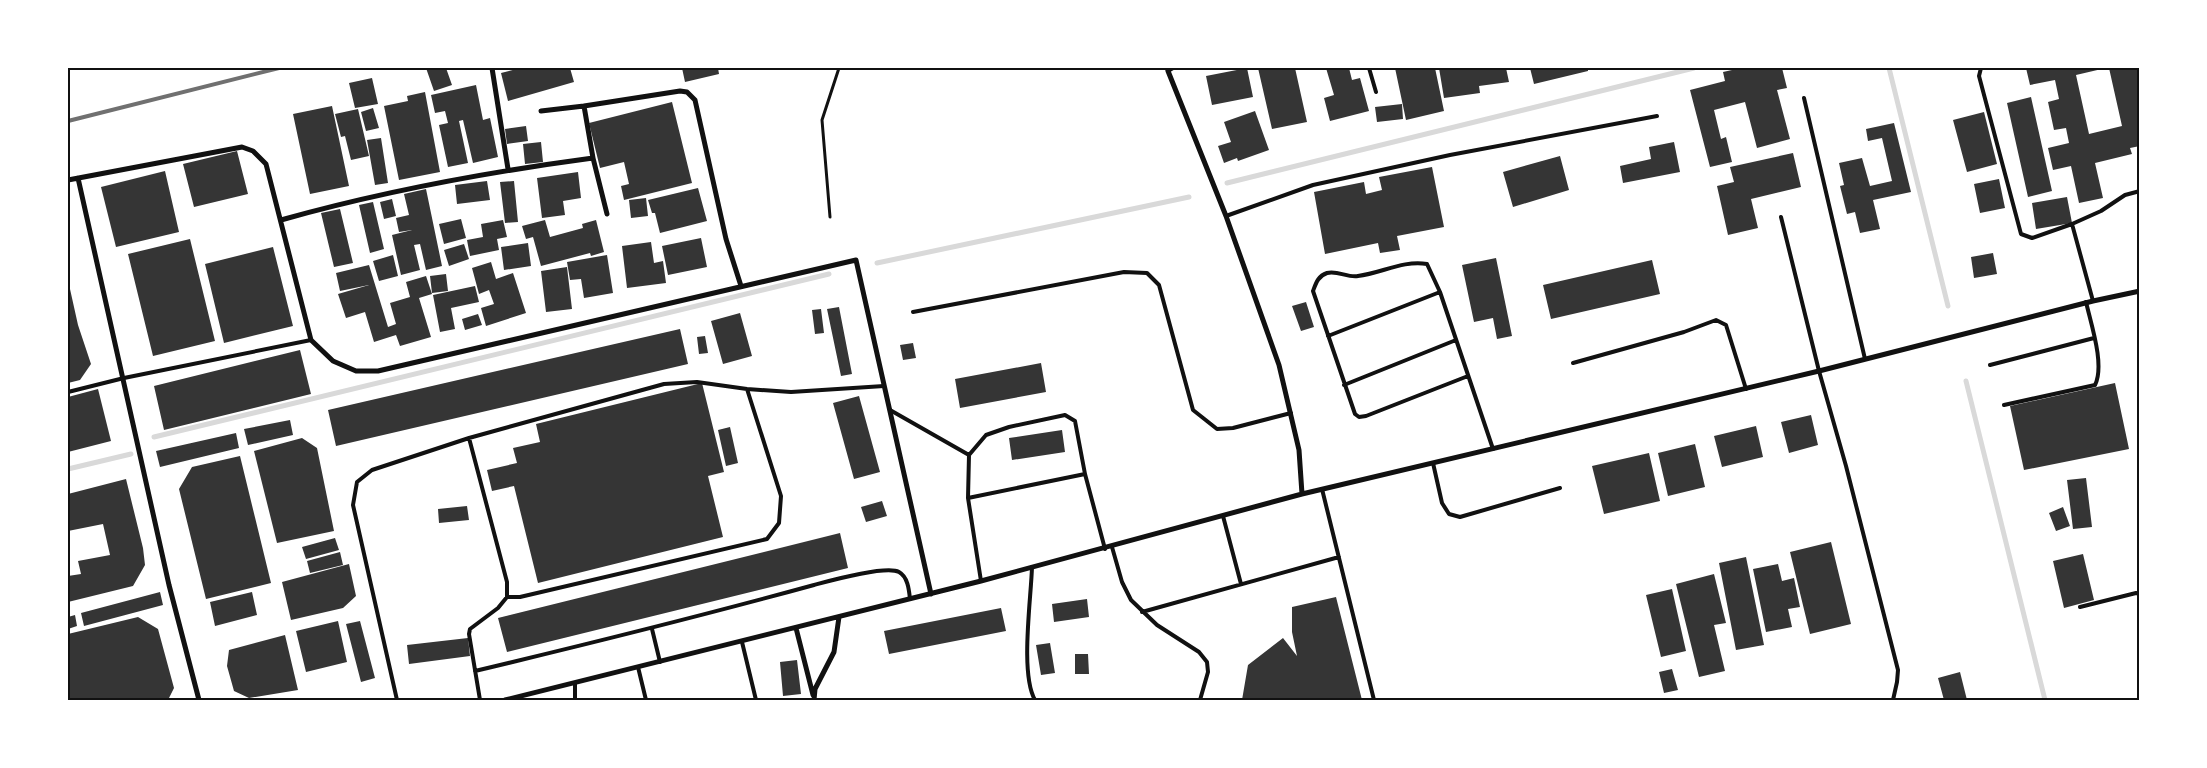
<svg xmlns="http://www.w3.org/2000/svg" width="2207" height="768" font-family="Montserrat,sans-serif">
<rect width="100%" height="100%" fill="#fff"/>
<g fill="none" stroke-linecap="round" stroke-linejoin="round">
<!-- stream -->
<path stroke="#d9d9d9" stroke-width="5" d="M1889,68L1948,306
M1227,183L1694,68
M877,263L1189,197
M1966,381L2045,700
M154,437L829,274
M68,469L131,454"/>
</g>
<!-- building -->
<path fill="#353535" d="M426,68H446L452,85L434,91Z
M520,68H570L574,82L508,101L501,73Z
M682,68H718L719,74L685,82Z
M1247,68L1253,97L1212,105L1206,76Z
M1258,68H1295L1307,122L1272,129Z
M1326,68H1349L1352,80L1360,78L1369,111L1330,121L1324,98L1334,95Z
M1395,68H1435L1444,111L1406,120Z
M1439,68H1506L1509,82L1479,86L1480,93L1444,98Z
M1530,68H1588V71L1534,84Z
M1741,68H1782L1787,88L1777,90L1790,139L1757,148L1745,102L1714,110L1721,139L1726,137L1732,162L1710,167L1690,90L1725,81L1723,72Z
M2026,68H2106L2076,75L2089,134L2122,126L2109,68H2140V146L2130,148L2132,154L2095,163L2103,198L2079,203L2071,166L2053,170L2048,148L2069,143L2066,128L2054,130L2048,102L2059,99L2055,80L2030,85Z
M372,78L378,104L355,108L349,83Z
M476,85L483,120L490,118L498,157L473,163L463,120L459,121L468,163L448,167L439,125L448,123L445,111L435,113L431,95Z
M425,92L440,172L399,180L384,106L408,101L407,96Z
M2031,97L2052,191L2028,197L2007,103Z
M672,102L692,183L624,200L621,186L629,184L624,162L600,168L589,123Z
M1402,104L1403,119L1377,122L1375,107Z
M332,106L349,186L310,194L293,114Z
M373,108L379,128L366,131L361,112Z
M358,109L369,156L351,160L345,136L341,137L335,114Z
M1255,111L1269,150L1238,161L1237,158L1224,163L1218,146L1231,142L1224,122Z
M1984,112L1997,164L1967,172L1953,120Z
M1894,123L1911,192L1873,200L1880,229L1860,233L1855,212L1847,214L1840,186L1844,185L1839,163L1862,158L1870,186L1892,181L1882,138L1868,141L1866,129Z
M526,126L528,141L507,144L505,129Z
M381,138L388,183L375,185L367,140Z
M541,142L543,162L525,164L523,144Z
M1674,142L1680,172L1623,183L1620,166L1651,159L1649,147Z
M237,151L248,194L194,207L183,164Z
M1793,153L1801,187L1751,199L1758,228L1728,235L1717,186L1734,182L1730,167Z
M1560,156L1569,190L1513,207L1503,172Z
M1432,167L1444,227L1397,236L1400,250L1380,253L1378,243L1325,254L1314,192L1364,182L1366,194L1382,190L1379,177Z
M165,171L179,232L116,247L101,187Z
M578,172L581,198L563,201L565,215L542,218L537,178Z
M1999,179L2005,208L1980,213L1974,184Z
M487,181L490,200L457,204L455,185Z
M514,181L518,222L505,223L500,182Z
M698,188L707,221L660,233L655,213H652L648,200Z
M426,189L442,266L426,270L420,244L414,245L420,270L401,275L392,235L412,230L399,232L396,218L409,215L404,194Z
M2067,197L2072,223L2036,229L2032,203Z
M646,198L648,216L631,218L629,200Z
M392,199L396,216L384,219L380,202Z
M373,202L384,249L370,253L359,205Z
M340,209L353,263L334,267L321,213Z
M461,219L466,238L444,244L439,224Z
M503,220L507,237L497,239L499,250L470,256L467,240L483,237L481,224Z
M545,220L550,237L583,228L582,224L596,220L604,252L591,256L590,253L541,266L533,237L526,239L522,226Z
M701,238L707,267L668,275L662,246Z
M190,239L215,341L153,356L128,254Z
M651,242L654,263L663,261L666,283L627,288L622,246Z
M528,243L531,266L504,270L501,247Z
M464,244L469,259L449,266L444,250Z
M273,247L293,326L224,343L205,264Z
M1993,253L1997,274L1974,278L1971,257Z
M393,255L398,276L379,281L373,261Z
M607,255L613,293L584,298L581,279L570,280L567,262Z
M1496,258L1512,336L1497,339L1493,318L1474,322L1462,265Z
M1652,260L1660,294L1551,319L1543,285Z
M491,262L496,279L513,273L526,313L486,326L481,308L494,304L489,290L479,294L472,268Z
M369,265L388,327L396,324L390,303L410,297L406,282L426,276L432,294L419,298L431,337L400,346L396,335L374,342L365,312L346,318L338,294L369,285L340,291L336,273Z
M567,267L572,309L546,312L541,271Z
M446,274L448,291L432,293L430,276Z
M68,280L78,325L91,364L80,380L68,383Z
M475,286L479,302L451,308L455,329L440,332L433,295Z
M1306,302L1314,327L1301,331L1292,306Z
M839,307L852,374L841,376L827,309Z
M821,309L824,333L815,334L812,310Z
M740,313L752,356L723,364L711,321Z
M478,314L482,325L465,330L462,319Z
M680,329L688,364L336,446L328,410Z
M705,336L708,353L699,354L697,337Z
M913,343L916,358L903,360L900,345Z
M300,350L311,394L164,430L154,386Z
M1041,363L1046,392L960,408L955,379Z
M702,383L724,472L708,476L723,537L538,583L514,486L492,491L487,470L517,463L513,448L540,442L536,424Z
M2115,383L2129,449L2024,470L2010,406Z
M98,389L111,441L68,452V397Z
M859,396L880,472L854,479L833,403Z
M1811,415L1818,445L1789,453L1781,422Z
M290,420L293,435L248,445L244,429Z
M1756,426L1763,457L1722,467L1714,436Z
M730,427L738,463L726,466L718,430Z
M1062,430L1065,452L1012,460L1009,438Z
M236,433L239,448L160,467L156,451Z
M302,438L317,448L334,531L277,543L254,451Z
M1695,444L1705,487L1668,496L1658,453Z
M1649,453L1660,501L1604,514L1592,466Z
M240,456L271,583L206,599L179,489L192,467Z
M2086,478L2092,527L2073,529L2067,480Z
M126,479L143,548L145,565L133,586L68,602V576L81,574L78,561L110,555L103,524L68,531V494Z
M882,501L887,516L866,522L861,507Z
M467,506L469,520L439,523L438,509Z
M2063,507L2070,526L2056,531L2049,513Z
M840,533L848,568L507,652L498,618Z
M335,538L339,550L306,559L302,547Z
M1831,542L1851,624L1810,634L1790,552Z
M340,552L343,565L310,573L307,561Z
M2083,554L2094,600L2064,608L2053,561Z
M1746,557L1764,645L1736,650L1719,563Z
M349,564L356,596L343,608L291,620L282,582Z
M1778,564L1782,581L1794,578L1800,607L1788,609L1792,627L1766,632L1753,569Z
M1714,574L1726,623L1714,625L1725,671L1699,677L1676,584Z
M1672,589L1686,651L1661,657L1646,595Z
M160,592L163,605L84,626L81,613Z
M252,592L257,615L215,626L210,602Z
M1336,597L1362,700H1242L1248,665L1283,638L1297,656L1292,632V607Z
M1087,599L1089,617L1054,622L1052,604Z
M1001,608L1006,631L889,654L884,631Z
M75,615L77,626L68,629V617Z
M138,617L158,629L174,688L168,700H68V634Z
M338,621L347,662L306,672L296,631Z
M360,621L375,678L361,682L346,624Z
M285,635L298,690L249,698L234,691L227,666L229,650Z
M468,638L470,656L409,664L407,645Z
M1050,643L1055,673L1041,675L1036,645Z
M1075,654H1088L1089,674H1075Z
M797,660L801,694L783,696L780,662Z
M1672,669L1678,690L1664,693L1659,672Z
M1960,672L1967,700H1944L1938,678Z"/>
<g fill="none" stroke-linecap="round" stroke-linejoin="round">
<!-- path -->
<path stroke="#111" stroke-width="3" d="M830,217L822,120L839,68"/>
<!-- service -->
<path stroke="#111" stroke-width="4" d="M1167,68L1168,71L1173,68
M1369,68L1376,92
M1981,68L1979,76L2021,234L2032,238L2072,224L2101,211L2125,195L2140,191
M1804,98L1865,359
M1226,216L1313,185L1450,155L1657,116
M1781,217L1819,371L1846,466L1898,670L1897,682L1893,700
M2072,224L2093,301
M913,312L1124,272L1147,273L1159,285L1193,410L1217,429L1233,428L1291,413
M1328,336L1440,292
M1573,363L1684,332L1716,320L1726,325L1746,389
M1990,365L2094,338
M1468,376L1366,416L1359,417L1355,414L1313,291C1316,283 1318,276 1327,273C1337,270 1348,278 1358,276C1382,273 1403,260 1427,264L1440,292L1493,449
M1344,385L1456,340
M68,392L124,378L311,340
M2004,405L2095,385C2105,365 2091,324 2086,302
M890,410L969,455
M469,438L507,582V597L498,608L470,629L469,634L480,700
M1433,463L1442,503L1449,514L1460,517L1560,488
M1322,489L1374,700
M968,498L1085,474
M1223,516L1241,584
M1112,547L1122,582L1131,600L1157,625L1199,652L1207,662L1208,672L1200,700
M1032,567C1031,600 1020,674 1035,700
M981,581L968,498L969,455L986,435L1009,427L1065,415L1075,421L1085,474L1105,549
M507,597H520L767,539L779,523L781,496L747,389
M2080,607L2136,593L2140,594
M1142,612L1339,557
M652,629L660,662
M742,642L756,700
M638,667L646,700
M475,671C588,644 701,616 814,585C829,581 886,565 899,572C908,577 909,590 910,599
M575,683V700
M397,700L353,505L357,482L372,470L469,438L664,384L697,382L747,389L791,392L884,386"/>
<!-- minor -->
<path stroke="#111" stroke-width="5" d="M492,68L508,169
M1168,71L1226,216L1279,365L1299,450L1302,494
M541,111L584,106
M593,158L607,214
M78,178L169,585L199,700
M68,180L242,147L253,151L266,164L311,340L333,361L356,371H378L856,260L931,594
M281,220C384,191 488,172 593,158L584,106L680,91L687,92L695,100L726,239L741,286
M796,628L813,695
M505,700L981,581L1302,494L1819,371L2093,301L2140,291
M814,700L815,689L834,652L839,617"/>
<!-- rail -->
<path stroke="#707070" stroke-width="4" d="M68,121L279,68"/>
</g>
<!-- border -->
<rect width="2207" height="768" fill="none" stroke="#ffffff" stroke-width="138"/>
<rect x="69" y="69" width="2069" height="630" fill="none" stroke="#111" stroke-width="2"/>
</svg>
